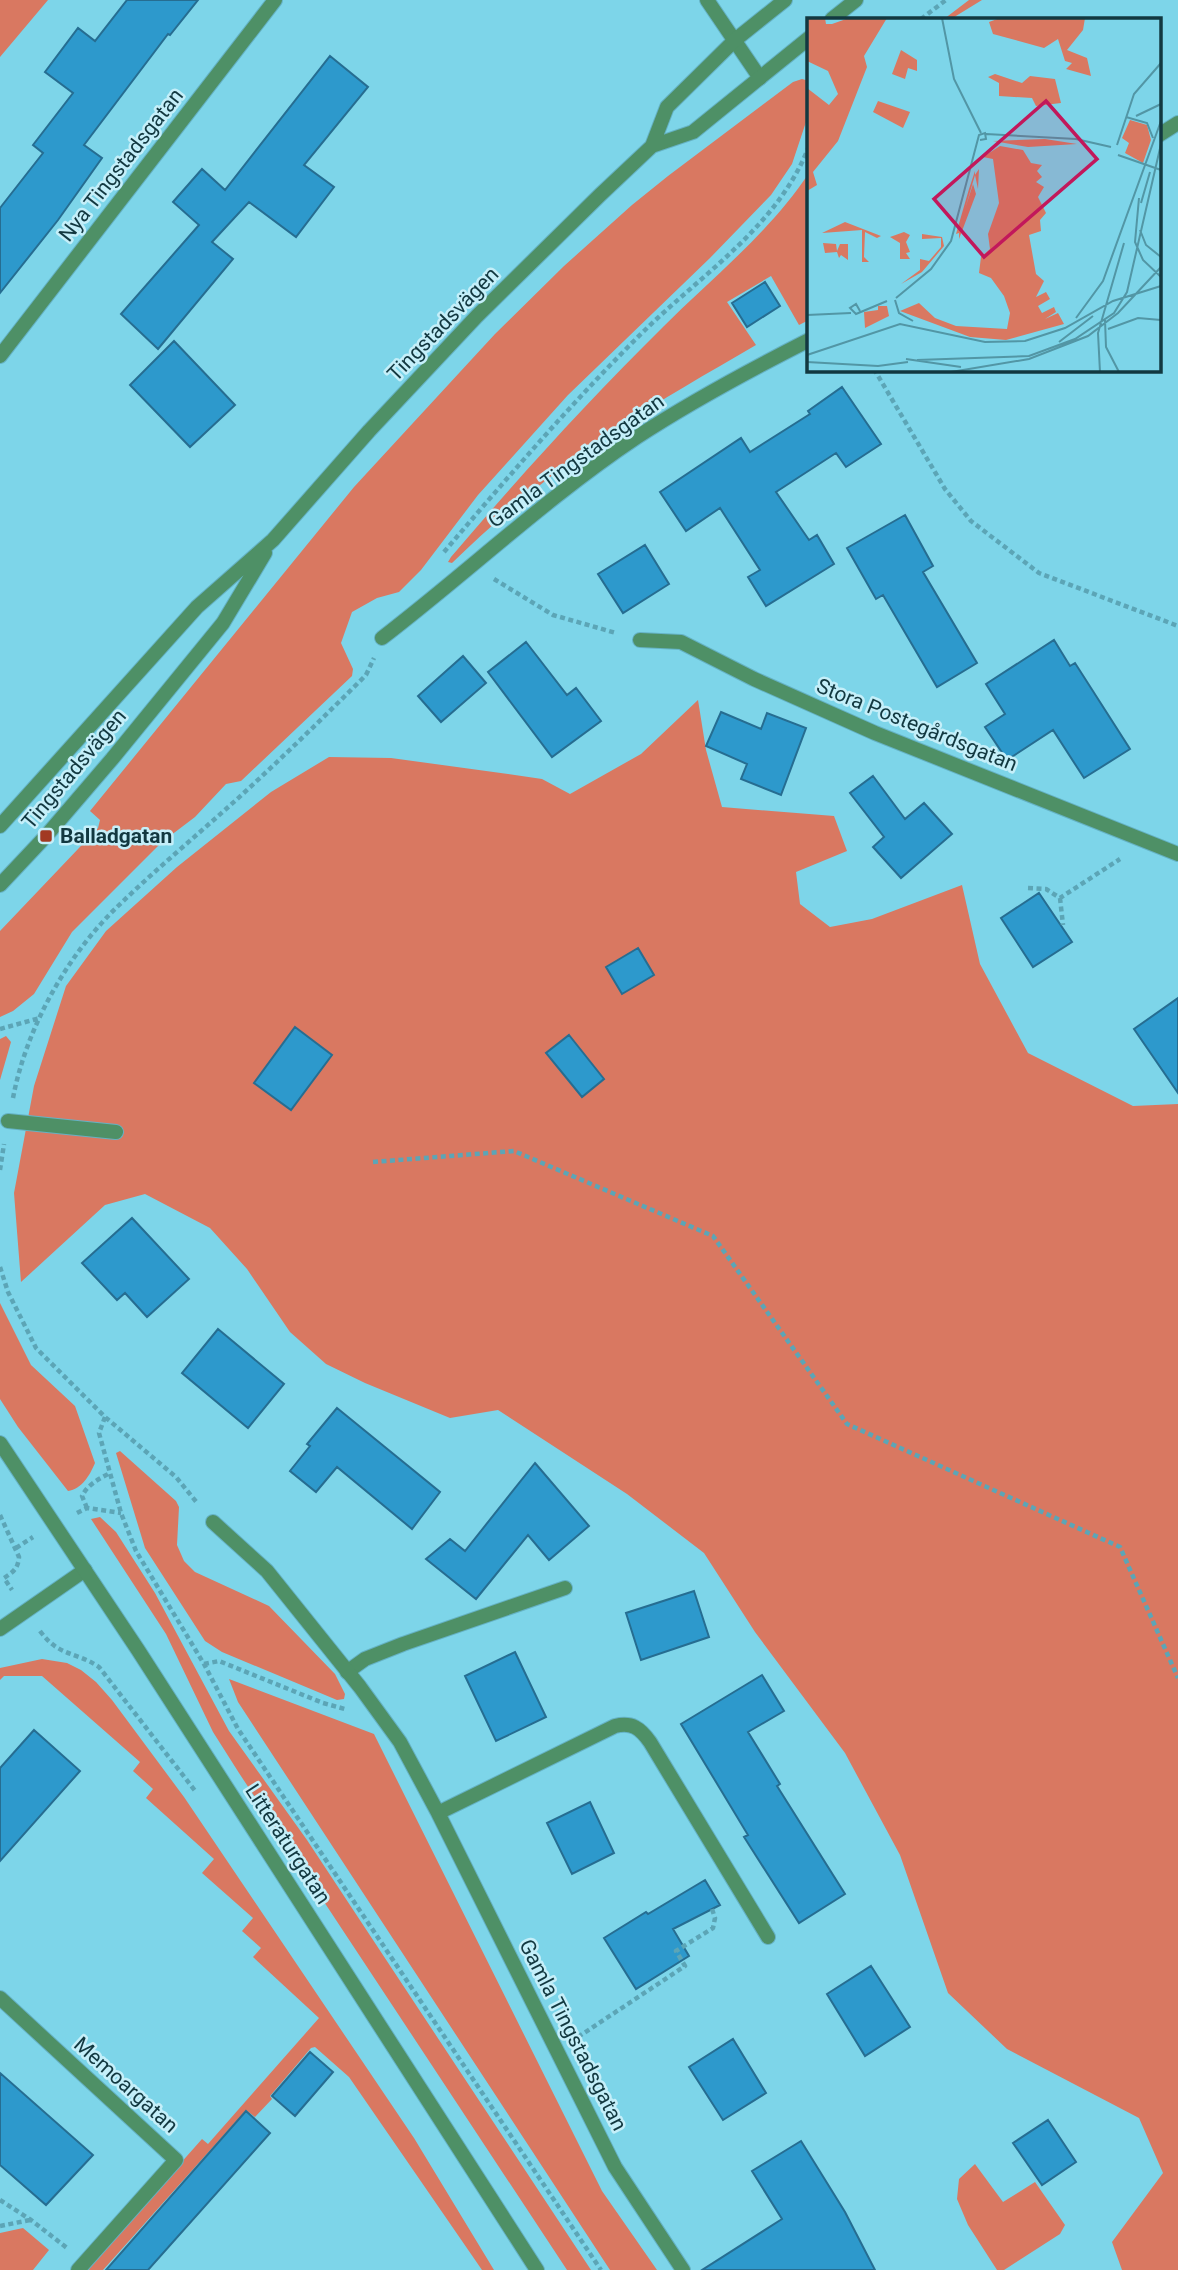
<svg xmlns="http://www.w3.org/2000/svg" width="1178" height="2270" font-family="Roboto,sans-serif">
<rect width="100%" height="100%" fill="#7dd5e9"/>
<!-- green -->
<path fill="#d97861" d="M0,0H48L0,57Z
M969,0H982L951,19H944Z
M802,79L809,81V113L792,164L771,195L710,258L568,395L478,495L421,570L399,592L377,598L352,612L341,643L353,669L352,676L241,781L226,784L195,817L162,842L72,932L34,994L13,1011L0,1017V931L98,828L100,820L90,811L354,487L495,334L564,266L632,205L668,176L793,82Z
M809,173V320L799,325L771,276L727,302L756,345C708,373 660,400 614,431C556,469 502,515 452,563L448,562L451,557C519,477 589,400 663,327C714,276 769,233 809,173Z
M698,700L706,750L722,807L834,816L847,851L796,872L800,904L830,927L872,919L962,885L980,964L1028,1053L1133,1106L1178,1104V2270H1122L1112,2242L1163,2173L1139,2118L1007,2049L948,1993L900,1855L845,1753L755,1632L704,1553L627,1494L498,1410L450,1418L365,1383L326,1364L290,1332L247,1269L210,1228L145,1194L105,1205L21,1282L14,1193L34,1086L66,986L106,931L177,867L271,792L329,757L391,758L508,774L542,779L570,794L641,754Z
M6,1036L11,1042L0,1080V1039Z
M0,1303L31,1365L75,1406L95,1463C90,1475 82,1489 68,1491L18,1427L0,1399Z
M120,1451L176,1501L179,1507L177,1545L184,1561L195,1572L269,1606L335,1674L345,1694L344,1699L337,1700L222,1652L205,1641L145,1548L116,1453Z
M100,1517L116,1532L155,1593L229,1731L307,1840L591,2270H567L239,1773L213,1732L166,1634L91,1519Z
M42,1659L67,1663L81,1670L96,1682L112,1700L184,1797L414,2138L494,2270H482L349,2077L315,2047L311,2048L270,2096L272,2099L255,2117L246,2110L103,2270H86L202,2139L208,2144L319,2018L253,1957L261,1948L242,1931L253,1918L202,1873L214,1859L146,1798L153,1789L133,1771L140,1762L42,1676H4L0,1680V1668Z
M229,1679L374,1734L602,2191L657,2270H610L238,1702Z
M975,2164L1003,2202L1035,2182L1065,2225L1060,2234L1004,2270H997L968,2225L957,2199L959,2179Z
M23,2228L49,2250L33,2270H0V2233Z"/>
<!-- building -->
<path fill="#2d99cc" stroke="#266d91" stroke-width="2" d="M127,0H198L170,35L168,34L84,145L102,158L58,220L0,293V208L43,153L33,145L73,93L45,72L78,28L95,41Z
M330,56L368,87L304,165L334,187L296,237L249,202L212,242L233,259L158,349L121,314L199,225L173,202L202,169L225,190Z
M765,282L780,306L747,327L732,303Z
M174,341L235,405L190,447L130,385Z
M842,387L881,444L846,467L836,453L776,492L809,540L817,535L834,564L766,606L748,577L760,570L720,508L686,531L660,492L741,438L750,452L810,414L808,411Z
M905,515L933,566L923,572L977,663L937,687L883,595L876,599L847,548Z
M645,545L669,584L623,613L598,574Z
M1054,640L1070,666L1075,663L1130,749L1084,778L1053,730L1007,760L985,727L1005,714L986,684Z
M526,642L567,695L576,688L601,721L552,757L488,672Z
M463,656L486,683L441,722L418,696Z
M721,712L761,729L767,713L806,728L781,795L741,779L747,764L706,746Z
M873,776L905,819L924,803L952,834L901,878L873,847L884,837L850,793Z
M1039,893L1072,942L1033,967L1001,918Z
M638,948L654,975L622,994L606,967Z
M1178,998V1093L1134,1029Z
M295,1027L332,1055L291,1110L254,1083Z
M569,1035L604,1079L582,1097L546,1053Z
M132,1218L189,1279L147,1317L125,1293L117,1300L82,1263Z
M218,1329L284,1384L248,1428L182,1373Z
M337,1408L440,1492L412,1529L337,1467L316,1492L290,1471L310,1446L307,1444Z
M535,1463L589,1526L549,1560L528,1535L476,1599L426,1559L450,1539L465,1551Z
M694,1591L709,1637L641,1660L626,1613Z
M515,1652L546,1717L496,1741L465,1676Z
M762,1675L784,1711L748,1732L780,1784L777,1786L845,1894L799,1923L744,1837L748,1835L681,1724Z
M34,1730L80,1771L0,1861V1768Z
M590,1802L614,1853L572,1874L547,1823Z
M705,1880L720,1905L673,1929L689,1956L636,1989L604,1938L646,1912L648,1914Z
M871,1966L910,2027L865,2056L827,1994Z
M733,2039L766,2093L723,2120L689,2067Z
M310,2052L333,2072L295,2116L272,2096Z
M0,2073L93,2155L46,2205L0,2165Z
M246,2111L270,2133L148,2270H106Z
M1048,2120L1076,2162L1042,2185L1013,2143Z
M801,2141L845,2212L875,2270H702L782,2219L752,2171Z"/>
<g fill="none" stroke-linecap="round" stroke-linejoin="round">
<defs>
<path id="service" d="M8,1121L116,1132
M347,1672L365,1659L403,1644L565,1588"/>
<path id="minor" d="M707,0L760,78
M1159,135L1178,123
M0,356L275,0
M382,638C468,572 547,497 637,437C692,401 750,370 809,340
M640,640L681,642L754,679L875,733L1178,854
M213,1522L267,1571L360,1687L400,1742L438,1813L615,2167L683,2270
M0,1629L85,1570
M438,1813L615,1726C632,1722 640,1728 650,1742L768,1937
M0,1998L176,2160L78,2270"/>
<path id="tertiary" d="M832,19L856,0
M652,146L667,107L735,40L785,0
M0,826L197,607L273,540L369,431L477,316L600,195L652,146L693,132L809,38
M0,885L46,836L112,759L223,623L265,553
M0,1443L138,1650L537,2270"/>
</defs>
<!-- service casing -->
<use href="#service" stroke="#65b2c4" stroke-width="16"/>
<!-- minor casing -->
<use href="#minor" stroke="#65b2c4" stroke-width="16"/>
<!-- tertiary casing -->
<use href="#tertiary" stroke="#65b2c4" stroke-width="16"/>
<!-- path -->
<path stroke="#5ca5b6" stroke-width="4.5" stroke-dasharray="5 3.5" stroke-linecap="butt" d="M921,19L946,0
M874,369L945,489L971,521L1039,573L1178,626
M444,552C508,477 573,401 644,331C702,274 779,225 809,146
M494,579L553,615L616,633
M1028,888L1046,889L1060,898L1120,859
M1060,898L1063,925
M0,1029L40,1018
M13,1098C26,1029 66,957 116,908C154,871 196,836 235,801C280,760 323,718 366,675L374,658
M373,1162L514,1151L713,1236L847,1424L1120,1547L1178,1678
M0,1170L4,1144
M0,1267L8,1292L36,1348L105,1417L176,1477L198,1504
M105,1417L99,1433L121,1513L136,1551L204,1664L238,1729L601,2270
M87,1508L82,1496C88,1484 99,1479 110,1473
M77,1513L87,1508L121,1513
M0,1515L19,1557C18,1569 13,1572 4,1578L12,1590
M16,1548L33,1537
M40,1631C59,1657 75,1651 99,1667L196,1792
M204,1664L219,1661L323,1703L345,1709
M578,2037L685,1966L676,1951L713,1928L715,1918L712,1909
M0,2200L31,2220L67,2248
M0,2226L30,2220"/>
<!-- service -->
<use href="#service" stroke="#4e9066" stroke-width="14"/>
<!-- minor -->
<use href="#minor" stroke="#4e9066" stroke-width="14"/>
<!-- tertiary -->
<use href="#tertiary" stroke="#4e9066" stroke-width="14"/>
</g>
<!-- markers -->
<rect fill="#a23922" stroke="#c5eff9" stroke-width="2.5" x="39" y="829" width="14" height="14" rx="3.5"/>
<g text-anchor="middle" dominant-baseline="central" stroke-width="5" stroke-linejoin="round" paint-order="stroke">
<!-- street labels -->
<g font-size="21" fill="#123840" stroke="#c5eff9">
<text transform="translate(121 165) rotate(-52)">Nya Tingstadsgatan</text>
<text transform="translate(443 324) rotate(-46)">Tingstadsvägen</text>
<text transform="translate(576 461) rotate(-36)">Gamla Tingstadsgatan</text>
<text transform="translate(917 725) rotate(22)">Stora Postegårdsgatan</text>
<text transform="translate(74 769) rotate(-50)">Tingstadsvägen</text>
<text transform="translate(288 1844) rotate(57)">Litteraturgatan</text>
<text transform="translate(573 2035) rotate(63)">Gamla Tingstadsgatan</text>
<text transform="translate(126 2085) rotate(42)">Memoargatan</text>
</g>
<!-- poi labels -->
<g font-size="21" font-weight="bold" fill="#123840" stroke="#c5eff9" text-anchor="start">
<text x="60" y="836">Balladgatan</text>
</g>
</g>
<!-- overview -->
<g transform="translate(807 18)">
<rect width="354" height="354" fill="#7dd5e9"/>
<path d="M0,0H18L19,6H25L42,0H80L57,38L60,49L31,123L6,154L10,167L0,173V70L22,87L31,76L21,53L0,43ZM193,0H278L276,12L260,32L280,40L284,58L259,51L265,45L258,43L251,21L237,30L186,16L182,4ZM94,32L110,42V53L101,50L98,61L85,56ZM188,56L215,65L223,58L248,61L254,85L229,88L225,80L192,78V65L181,59ZM71,83L103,94L96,110L66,94ZM323,102L340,107L344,122L336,145L318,135L322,125L315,120ZM238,121L270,126L221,129L186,123ZM193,128L216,132L224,145L235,147L230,153L235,159L229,164L237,169L231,179L239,195L233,202L234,213L222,217L229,256L237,263L229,279L239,274L243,281L231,288L235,295L247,289L249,294L238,301L251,295L257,306L199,322L163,319L93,293L112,285L128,300L149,308L200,311L203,295L197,278L184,260L172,255L174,239L183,231L181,216L192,185L186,141L176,139ZM172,151L171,171L168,157L158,191L166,166L169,176L152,221V215L149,216L162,171L168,153V157ZM38,204L74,218L70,220L58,214L57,239L62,244H55V212L15,215ZM97,214L103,217L99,224L103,234L99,235L103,241H93V225L83,219ZM115,216L135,219L137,228L115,254L94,266L113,252V241L122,243L134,229V220L115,221ZM16,225L29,226L30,233L33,226H41V242L34,237L32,240L30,234L18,235ZM71,288H80L82,298L58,310L57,294L71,292Z" fill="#d97861"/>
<path fill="none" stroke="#5296a5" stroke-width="2" d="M135,0L147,61L174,115M329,98L354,86M319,99L340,105L346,120M179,116L269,121L304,129M310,127L327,76L354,45M311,137L354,152M332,180L328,224L336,242L354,259M334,185L343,154M333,212L339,227L354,239M89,280L124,251L144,223L172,117L178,115L179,121L173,122M88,282L92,295L106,303M53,293L49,286L43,290L49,296L80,283M0,297L44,295M269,300L296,263L354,103M298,302L299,329L312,354M301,311L331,300L354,302M252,324L286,298M0,337L93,306L178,324L218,323L258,310L306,283L354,268M99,341L154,349M110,342L222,338L268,321L307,295L320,274L354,126M0,344L71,348L101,344M144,354L222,341L281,318L311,295L354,249M293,354L291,315L317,225"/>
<path fill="#c2185b" fill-opacity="0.15" stroke="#c2185b" stroke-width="3.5" d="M239,83L290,141L177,239L127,181Z"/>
<rect width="354" height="354" fill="none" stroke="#123840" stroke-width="3.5"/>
</g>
</svg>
